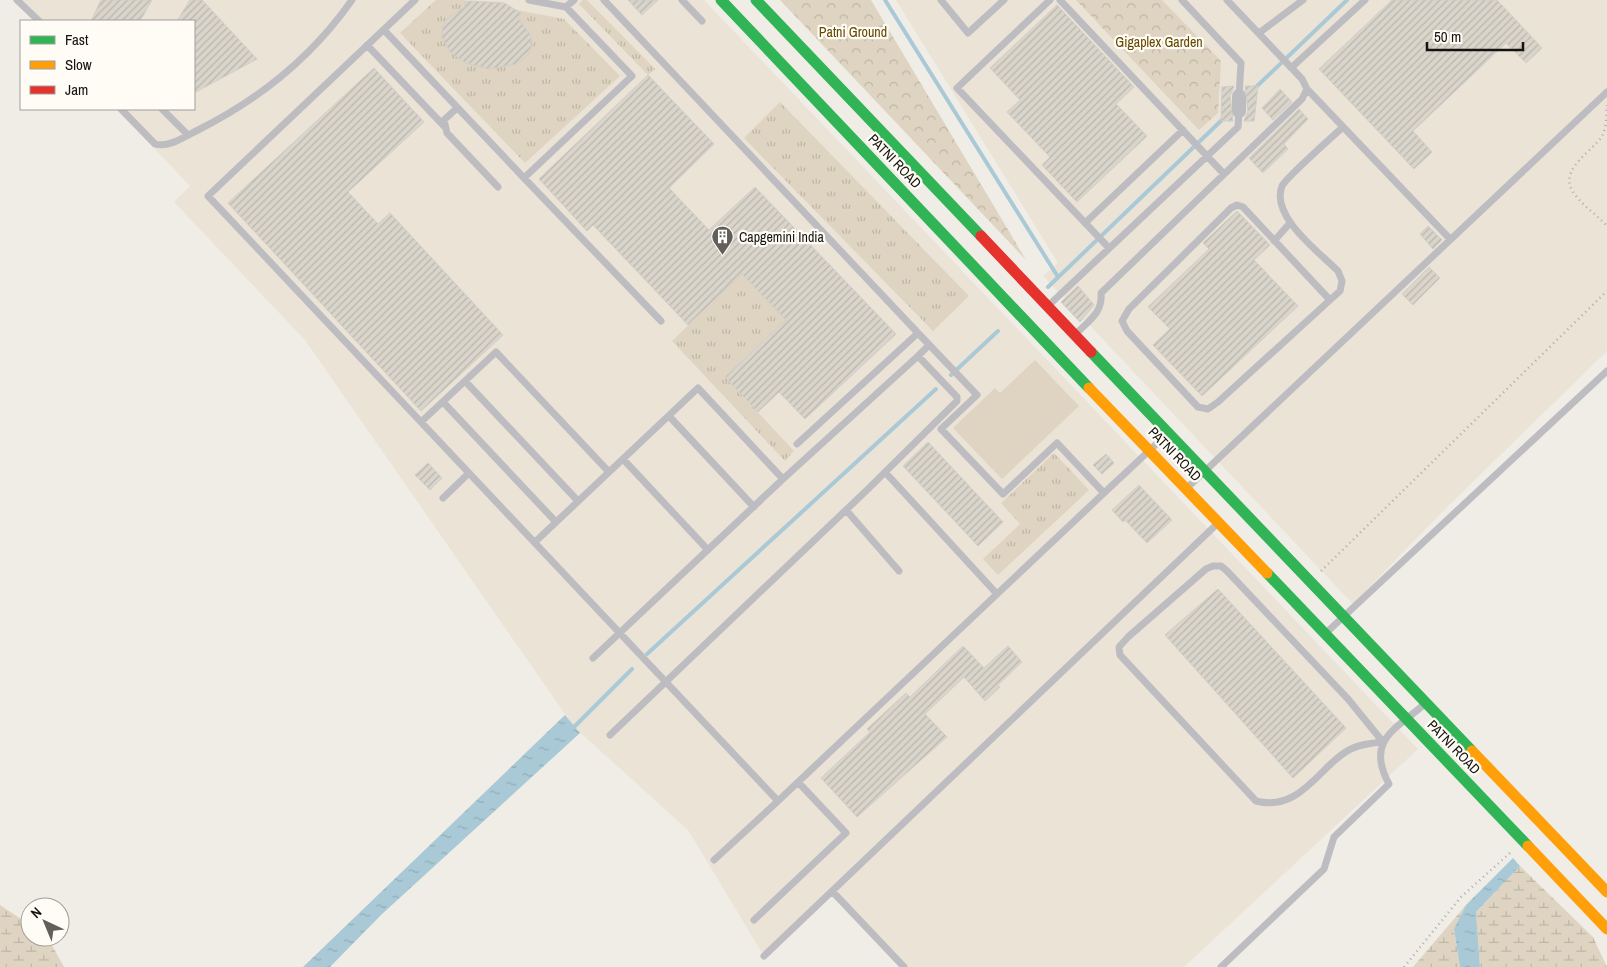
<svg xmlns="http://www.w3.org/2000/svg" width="1607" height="967" font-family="'Archivo Narrow',sans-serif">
<defs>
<pattern id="grass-tufts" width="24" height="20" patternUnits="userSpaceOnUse" patternTransform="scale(1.25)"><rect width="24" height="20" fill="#ded4c1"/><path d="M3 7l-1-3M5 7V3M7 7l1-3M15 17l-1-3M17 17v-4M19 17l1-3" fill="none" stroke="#beb5a5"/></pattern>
<pattern id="wetland-marsh" width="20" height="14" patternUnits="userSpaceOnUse" patternTransform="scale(1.25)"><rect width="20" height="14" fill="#ded4c1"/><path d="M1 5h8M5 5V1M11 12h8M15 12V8" fill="none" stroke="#beb5a5"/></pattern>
<pattern id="park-crowns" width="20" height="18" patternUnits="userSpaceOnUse" patternTransform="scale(1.25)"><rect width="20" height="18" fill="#ded4c1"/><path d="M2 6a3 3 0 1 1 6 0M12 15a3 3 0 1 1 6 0" fill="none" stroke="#beb5a5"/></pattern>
<pattern id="water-ripples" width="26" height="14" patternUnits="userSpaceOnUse" patternTransform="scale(1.25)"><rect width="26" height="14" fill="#aac9d6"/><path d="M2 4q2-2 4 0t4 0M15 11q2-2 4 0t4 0" fill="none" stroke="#91acb6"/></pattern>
<pattern id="building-hatch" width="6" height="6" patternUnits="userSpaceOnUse" patternTransform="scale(1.25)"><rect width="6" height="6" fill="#dad5cb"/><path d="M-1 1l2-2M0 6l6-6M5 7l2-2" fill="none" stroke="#bab6ad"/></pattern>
</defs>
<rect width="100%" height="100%" fill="#f0ede7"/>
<!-- built -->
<path fill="#eae3d6" d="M13,0H704L1418,749L1184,967H904L832,891L764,956L688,830L574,727L305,340L174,202L190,186L117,109H194V21H34Z
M896,0H1607V351L1447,507L1353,604L1043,276L1058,263Z"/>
<!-- grass -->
<path fill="url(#grass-tufts)" d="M436,0H464L564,19L620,76L525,163L400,33Z
M583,0H587L655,69L648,75L579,4Z
M780,102L969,296L933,331L744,138Z
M742,274L786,320L725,377L794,451L785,461L672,341Z
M1054,453L1089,490L998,575L983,559L1020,524L1001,503Z"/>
<!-- wetland -->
<path fill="url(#wetland-marsh)" d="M1520,866L1593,937L1607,967H1480L1476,912Z
M0,905L30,925V937L48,938L64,967H0Z
M1466,905L1454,930L1460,967H1413Z"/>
<!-- park -->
<path fill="url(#park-crowns)" d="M780,0H871L1026,260Z
M1076,0H1162L1221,61L1218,113L1199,130Z"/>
<!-- pitch -->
<path fill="#ded4c1" d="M1035,360L1079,406L1002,479L953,428L995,388L1000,393Z"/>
<!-- water -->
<path fill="url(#water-ripples)" d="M565,715L580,733L381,915L330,967H303Z
M1513,858L1520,866L1476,912L1480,967H1460L1454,929L1466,905Z"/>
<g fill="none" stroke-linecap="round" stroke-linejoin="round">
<!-- stream -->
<path stroke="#aac9d6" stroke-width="4" d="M885,0L1058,277
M1255,88L1347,0
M1048,287L1225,117
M951,375L998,331
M647,654L936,389
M572,729L632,669"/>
</g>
<!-- building -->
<path fill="url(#building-hatch)" stroke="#d0cec9" d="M101,0H152L140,21H91Z
M190,0H202L257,59L194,93V21H177Z
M628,0H658L642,15Z
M1392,0H1497L1542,48L1526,63L1506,43L1413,131L1432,152L1414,169L1319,69Z
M470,1L504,3L521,13L518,18L531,36V49L527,56L516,64L489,69L466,63L451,53L442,38L443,26L448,18L465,7L464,3Z
M1057,5L1134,87L1116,104L1147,136L1077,202L1042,165L1050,157L1007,112L1020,100L990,68Z
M374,68L424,122L348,192L378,224L390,213L503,335L421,411L228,203Z
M648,75L714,144L669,188L709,230L755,187L896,334L805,419L779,392L758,412L725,377L786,320L742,274L688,325L593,225L587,231L539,179Z
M1234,86L1230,96L1233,121H1221L1222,87Z
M1245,86H1258L1254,121H1244L1248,111Z
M1280,89L1292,102L1273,120L1262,108Z
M1299,109L1308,119L1284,144L1288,149L1263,173L1249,158Z
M1237,211L1270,245L1254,260L1298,306L1202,396L1153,345L1170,329L1148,307L1209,249L1203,243Z
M1428,226L1442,240L1433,249L1420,234Z
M1429,267L1440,278L1413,305L1402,294Z
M1078,286L1094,305L1080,322L1061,302Z
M928,442L1003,522L978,546L903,466Z
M1106,454L1114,463L1102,474L1093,465Z
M428,463L442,478L430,490L415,475Z
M1139,485L1172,520L1147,543L1125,520L1123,522L1112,510Z
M1218,589L1346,728L1293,778L1165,635Z
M963,646L984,668L1008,646L1022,662L998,685L1000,687L985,701L964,677L925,714L947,737L857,817L821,778L870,732L867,729L906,693L910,697Z"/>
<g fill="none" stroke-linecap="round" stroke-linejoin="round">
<!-- path -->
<path stroke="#adacad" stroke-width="2.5" stroke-dasharray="1 4" stroke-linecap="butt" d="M1607,105C1606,115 1607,127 1602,136C1593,151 1560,168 1572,190C1580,204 1596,214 1607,226
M1321,571L1607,291
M1404,967L1461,897L1511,852"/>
<!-- lane -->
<path stroke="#bdbdc1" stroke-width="7" d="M17,0L39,21
M415,0L208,196L778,801L1104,493
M529,0L566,7L574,0
M604,0L918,333L797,444
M682,0L702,21
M941,0L968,33L1004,0
M1050,0L957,88L1109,248
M1060,0L1224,174
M1182,0L1241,63L1239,96
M566,7L632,76L524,178L661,321
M384,30L524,178
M1259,33L1303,0
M367,45L444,126
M1291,68L1365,0
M1307,89L1450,239
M457,108L444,120L447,133L498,187
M121,109L155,144C169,148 186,136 198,130C260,99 312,57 352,0
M162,109L188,135
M1085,223L1183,130
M1274,241L1290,223
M1330,300L1243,207L1237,205L1231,208L1129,309L1122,321L1127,331L1198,407L1208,409L1218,402L1330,300L1340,291L1342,281L1338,271C1319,252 1270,216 1282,186C1286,178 1333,136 1343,127
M1049,305L1238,127L1239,111
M918,333L977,395L941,429L1003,494L1057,443L1104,493L1167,434
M1076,334C1089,320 1103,313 1101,293L1302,99L1307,89L1302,79L1227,0
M918,356L929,345
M465,381L578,501
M443,402L556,522
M669,416L754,507
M421,422L496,352L609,472
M623,459L708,550
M885,472L997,594
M1187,488L1607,92
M443,498L469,473
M846,510L899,571
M535,542L698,388L783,479L593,658
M1213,566H1221L1227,571L1348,699L1383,742C1373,743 1362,744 1353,748C1321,762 1302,813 1256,801L1120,655L1119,647L1128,637L1206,569Z
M1326,633L1607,371
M610,735L867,490L957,401V397L918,356L783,479
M714,860L778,801
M832,891L904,967
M754,920L846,833L798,782
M764,956L1218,523
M1221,967L1324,869L1334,837L1389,784C1365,740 1396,729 1426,703"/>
<!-- street -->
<path stroke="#bdbdc1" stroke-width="14" d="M1239,111V96"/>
<!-- fast -->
<path stroke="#30b455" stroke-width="11" d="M721,0L1089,388
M756,0L981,236
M1091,352L1472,751
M1267,573L1528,846"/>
<!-- slow -->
<path stroke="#ff9f0a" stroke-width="11" d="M1089,388L1267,573
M1472,751L1607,892
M1528,846L1607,929"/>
<!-- jam -->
<path stroke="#e5322d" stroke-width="11" d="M981,236L1091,352"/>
</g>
<!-- icons -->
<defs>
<symbol id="building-pin" viewBox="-11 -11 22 30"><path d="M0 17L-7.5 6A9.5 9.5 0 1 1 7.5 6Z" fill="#625f5b" stroke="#fffbf5"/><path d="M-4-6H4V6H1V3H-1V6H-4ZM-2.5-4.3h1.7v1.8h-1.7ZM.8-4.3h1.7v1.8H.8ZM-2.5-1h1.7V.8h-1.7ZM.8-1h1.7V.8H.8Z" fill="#fff"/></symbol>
</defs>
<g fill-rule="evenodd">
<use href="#building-pin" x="710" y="224" width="25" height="34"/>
</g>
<g text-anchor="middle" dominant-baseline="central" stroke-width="4.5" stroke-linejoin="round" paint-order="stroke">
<!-- park labels -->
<g font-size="14" fill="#644800" stroke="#fffbf5">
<text x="853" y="32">Patni Ground</text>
<text x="1159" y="42">Gigaplex Garden</text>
</g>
<!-- street labels -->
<g font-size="14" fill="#15130f" stroke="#fffbf5">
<text transform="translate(895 161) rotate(46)">PATNI ROAD</text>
<text transform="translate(1175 454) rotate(46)">PATNI ROAD</text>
<text transform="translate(1454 747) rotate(46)">PATNI ROAD</text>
</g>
<!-- poi labels -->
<g font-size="14" fill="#15130f" stroke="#fffbf5" text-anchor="start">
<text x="739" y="237">Capgemini India</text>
</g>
</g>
<!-- legend -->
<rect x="20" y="20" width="175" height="90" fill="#fffbf5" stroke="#a19e99"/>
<rect x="30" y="36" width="25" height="8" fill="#30b455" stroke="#a19e99"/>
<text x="65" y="45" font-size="15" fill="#15130f">Fast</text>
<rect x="30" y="61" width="25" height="8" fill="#ff9f0a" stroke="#a19e99"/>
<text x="65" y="70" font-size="15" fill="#15130f">Slow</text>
<rect x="30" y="86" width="25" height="8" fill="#e5322d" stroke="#a19e99"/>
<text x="65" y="95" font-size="15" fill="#15130f">Jam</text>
<!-- north arrow -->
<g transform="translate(45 922) rotate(316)"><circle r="24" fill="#fffbf5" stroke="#a19e99"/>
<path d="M0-4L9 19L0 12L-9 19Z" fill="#625f5b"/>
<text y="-8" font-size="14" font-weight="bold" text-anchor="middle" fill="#15130f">N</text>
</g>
<!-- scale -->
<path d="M1427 42v8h96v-8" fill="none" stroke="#15130f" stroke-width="2.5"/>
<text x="1434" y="42" font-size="15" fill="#15130f" stroke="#fffbf5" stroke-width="4" paint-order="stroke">50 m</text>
</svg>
